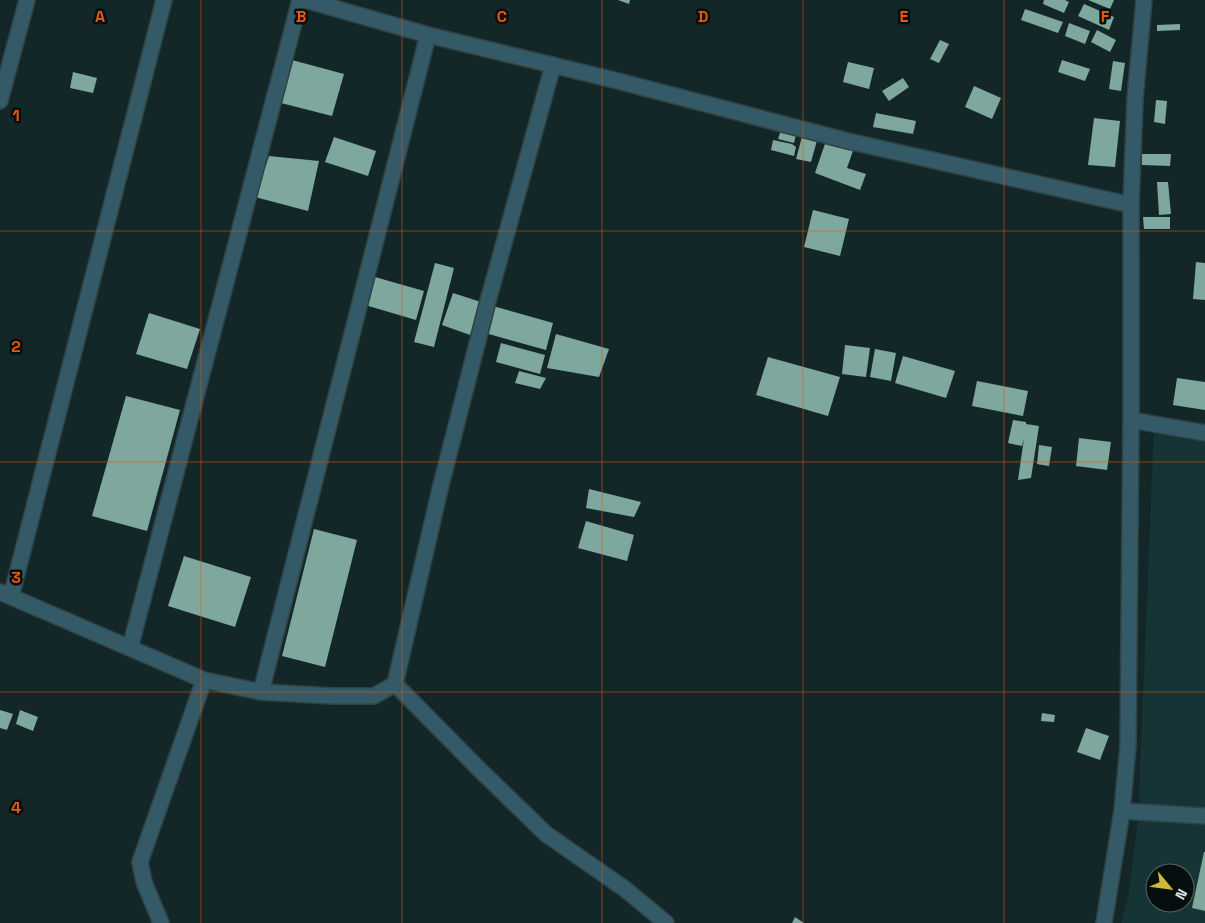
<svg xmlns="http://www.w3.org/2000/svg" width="1205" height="923" font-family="'Space Grotesk',sans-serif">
<rect width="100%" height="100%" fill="#142728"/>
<!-- built -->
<path fill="#163335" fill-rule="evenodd" d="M1154,426L1205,436V923H1121L1128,898L1138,821ZM1155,873H1185V903H1155Z"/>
<!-- building -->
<path fill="#7ea79e" d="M618,0H630L629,4Z
M1044,0H1065L1069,2L1064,13L1043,4Z
M1088,0H1114L1110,9Z
M1084,4L1114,17L1109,30L1078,16Z
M1025,9L1063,22L1058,33L1021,20Z
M1069,23L1090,31L1085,44L1065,36Z
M1180,24V30L1157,31V25Z
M1097,30L1116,40L1110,52L1091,42Z
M940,40L949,44L939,63L930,59Z
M292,60L344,74L332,116L281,103Z
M1062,60L1090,69L1085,81L1058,72Z
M1113,61L1125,63L1121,91L1109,89Z
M848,62L874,68L869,89L843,82Z
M73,72L97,78L93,93L70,88Z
M903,78L909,87L889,101L882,91Z
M974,86L1001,98L992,119L965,107Z
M1156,100L1167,101L1165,124L1154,122Z
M876,113L916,121L913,134L873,127Z
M1094,118L1120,121L1115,167L1088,165Z
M782,127L797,131L794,143L778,139Z
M803,133L818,137L811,162L796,159Z
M828,135L855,145L847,168L866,174L860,190L815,173Z
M334,137L376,151L368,176L325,162Z
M773,140L792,144L796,147L794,156L771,150Z
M1142,154H1171L1170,166L1142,165Z
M269,156L319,161L308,211L255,197Z
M1157,182H1168L1171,214L1159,215Z
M813,210L849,219L840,256L804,247Z
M1143,217H1170V229H1144Z
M1196,262L1205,263V300L1193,299Z
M435,263L454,268L434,347L414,342Z
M375,277L424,291L416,320L365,305Z
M453,293L481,302L470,335L442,325Z
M493,306L553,323L546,350L485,333Z
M149,313L200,329L187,369L136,354Z
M556,334L609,349L599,377L547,368Z
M501,343L545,355L540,374L496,362Z
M845,345L870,348L866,377L842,374Z
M875,349L896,353L891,381L870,377Z
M903,356L955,371L946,398L895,383Z
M768,357L840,377L828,416L756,395Z
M519,371L546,378L540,389L515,383Z
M1177,378L1205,382V410L1173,405Z
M977,381L1028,391L1023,416L972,406Z
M126,396L180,410L147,531L92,516Z
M1013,420L1026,422V424L1039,426L1031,478L1018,480L1024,438L1022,446L1008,443Z
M1079,438L1111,442L1107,470L1076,466Z
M1039,445L1052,447L1049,466L1037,464Z
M589,489L641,502L634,517L586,508Z
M586,521L634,535L627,561L578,548Z
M314,529L357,540L325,667L282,656Z
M184,556L251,577L235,627L168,606Z
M0,710L13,714L7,730L0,728Z
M20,710L38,717L33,731L16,724Z
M1042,713L1055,715L1054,722L1041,721Z
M1086,728L1109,736L1100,760L1077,752Z
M1204,852H1205V911L1192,908Z
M795,917L804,923H792Z"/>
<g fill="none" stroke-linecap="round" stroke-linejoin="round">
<defs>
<path id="minor" d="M306,0L428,35L614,80L848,141L1131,205
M0,101L27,0
M1131,420L1205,433
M0,592L204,680
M11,597L164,0
M130,648L300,0
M395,684L480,770L546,834L625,889L666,923
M261,692L428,35
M1122,811L1205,816
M161,923L144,882L140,862L204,680L261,692L334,696H374L395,684L440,489L488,301L553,65
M1104,923L1122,811L1128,746L1131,420V205L1135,99L1144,0"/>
</defs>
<!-- minor casing -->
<use href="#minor" stroke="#304243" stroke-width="18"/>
<!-- minor -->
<use href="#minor" stroke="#335a66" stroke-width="15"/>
</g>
<!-- grid -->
<path fill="none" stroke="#e8590c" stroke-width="1" stroke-opacity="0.55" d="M201,0V923M402,0V923M602,0V923M803,0V923M1004,0V923M0,231H1205M0,462H1205M0,692H1205"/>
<g font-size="16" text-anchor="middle" font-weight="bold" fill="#e8590c" stroke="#060e0e" stroke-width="5" stroke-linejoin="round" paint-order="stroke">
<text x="100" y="22">A</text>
<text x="301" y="22">B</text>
<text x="502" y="22">C</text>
<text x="703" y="22">D</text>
<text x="904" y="22">E</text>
<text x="1105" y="22">F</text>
<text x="16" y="121">1</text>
<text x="16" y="352">2</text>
<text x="16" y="583">3</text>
<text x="16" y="813">4</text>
</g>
<!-- north arrow -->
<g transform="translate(1170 888) rotate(119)"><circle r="24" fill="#060e0e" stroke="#5a6464"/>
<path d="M0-4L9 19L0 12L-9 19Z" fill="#d0b736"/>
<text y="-8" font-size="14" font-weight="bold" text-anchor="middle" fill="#d9e5e6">N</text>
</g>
</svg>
